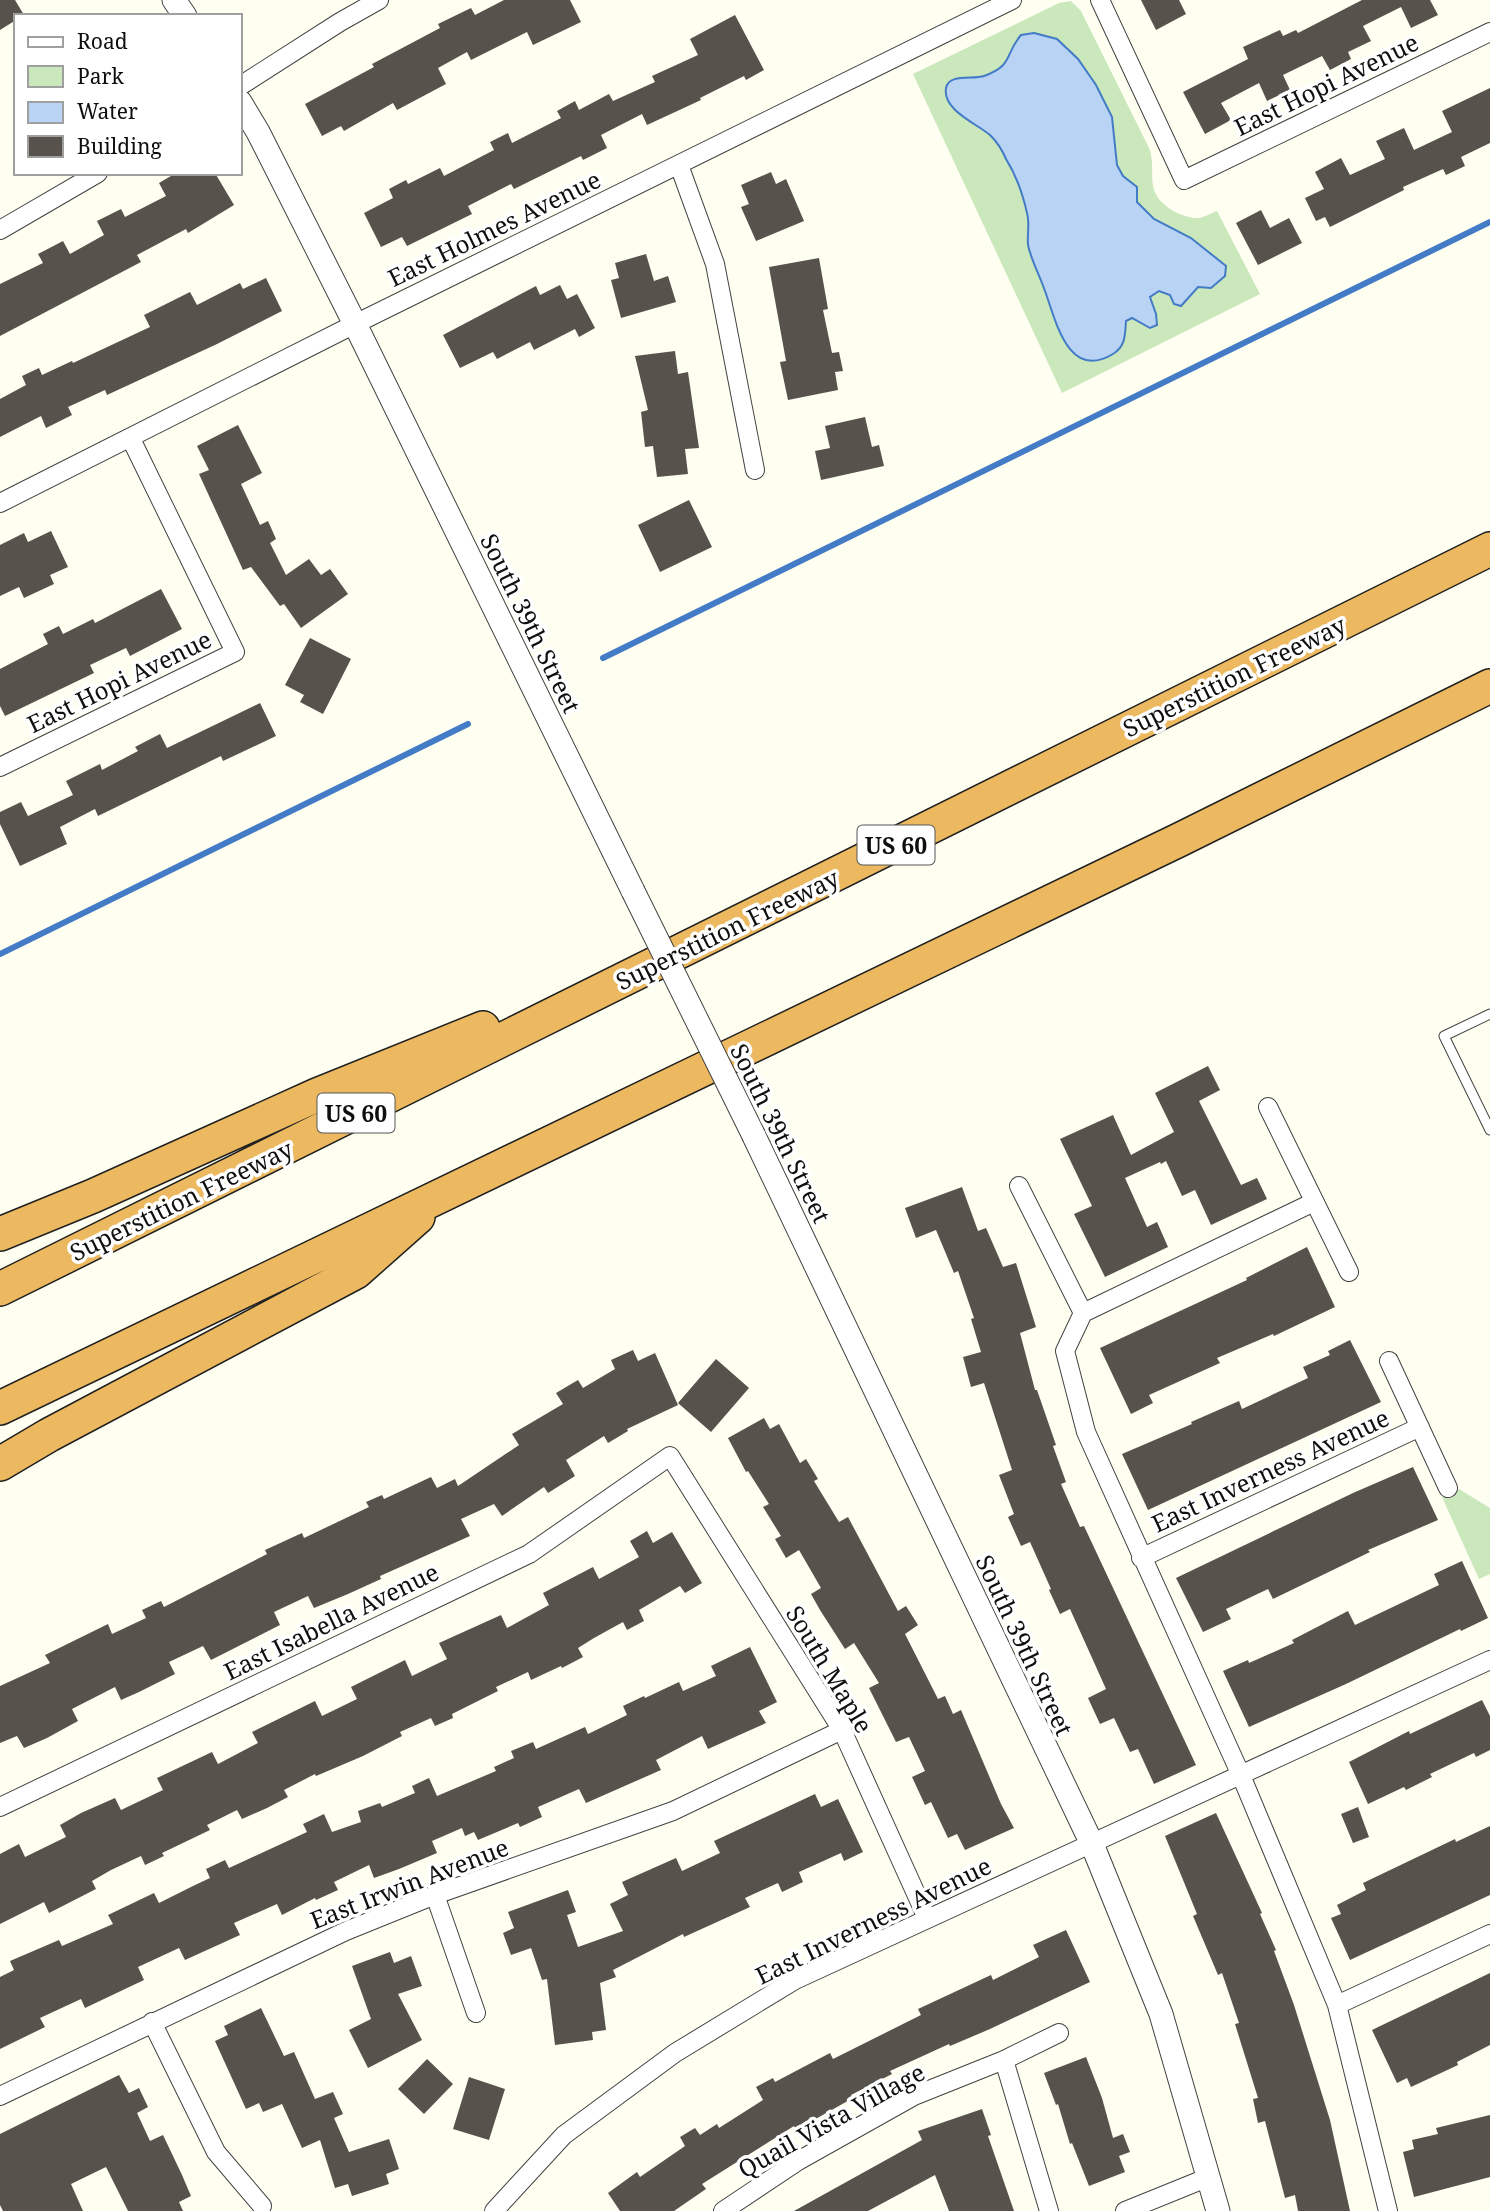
<svg xmlns="http://www.w3.org/2000/svg" width="1490" height="2211" font-family="'Noto Serif',serif">
<rect width="100%" height="100%" fill="#fefef1"/>
<!-- green -->
<path fill="#cbe7bc" d="M1071,1L1081,11L1149,148C1154,161 1151,173 1153,186C1156,204 1179,217 1196,218C1202,219 1211,213 1217,211L1260,294L1062,393L913,74L1059,3Z
M1459,1489L1490,1508V1574L1479,1579L1442,1497Z"/>
<!-- water -->
<path fill="#b8d3f3" stroke="#437bc6" stroke-width="2" d="M1034,33L1057,39L1078,59L1096,85L1112,117L1117,165L1123,176L1137,187V202L1154,219L1191,238L1226,266L1225,276L1211,288L1198,287L1181,306L1174,304L1170,295L1159,291L1150,297L1156,314L1157,325L1150,328L1132,318L1126,321C1125,334 1126,346 1113,354C1068,381 1056,321 1045,291C1040,276 1031,260 1028,245C1027,235 1030,224 1027,213C1023,195 1016,175 1006,159C1003,152 997,142 991,136C980,125 942,111 946,88C949,73 973,80 984,76C1014,65 1004,55 1021,35Z"/>
<g fill="none" stroke-linecap="round" stroke-linejoin="round">
<!-- stream -->
<path stroke="#437bc6" stroke-width="6" d="M603,658L1490,222
M0,954L468,724"/>
</g>
<!-- building -->
<path fill="#57524c" d="M0,0H15L24,15L16,16V20L0,30Z
M504,0H570L581,22L533,45L527,32L471,60L467,52L438,68L446,84L397,110L393,103L344,131L341,126L322,136L305,104L374,67L372,64L440,28L438,24L471,8L475,15Z
M1141,0H1179L1186,14L1156,30Z
M1362,0H1430L1438,15L1411,28L1401,7L1363,26L1371,41L1348,52L1351,59L1330,70L1322,56L1283,75L1290,90L1267,101L1259,83L1221,103L1231,120L1205,134L1183,92L1248,59L1243,47L1280,30L1283,36L1296,30L1298,33Z
M735,15L764,70L746,80L744,76L700,98L701,100L647,125L642,114L601,135L607,148L583,160L581,156L514,189L511,184L468,206L472,214L407,246L402,237L381,247L364,213L393,198L389,189L406,180L408,184L440,168L444,176L494,150L490,142L508,133L512,143L561,118L557,111L575,101L579,110L609,94L613,101L655,82L652,76L698,55L690,39Z
M1490,88V143L1461,157L1465,166L1446,175L1443,169L1403,187L1404,190L1330,227L1325,217L1316,221L1305,198L1324,189L1315,172L1341,158L1350,175L1385,159L1376,141L1404,128L1414,150L1452,132L1442,111Z
M771,172L776,184L786,179L804,221L756,241L741,207L749,204L741,185Z
M176,173H215L234,205L188,233L186,229L137,255L141,262L0,336V284L43,263L38,254L63,241L70,254L104,235L97,221L121,209L125,217L166,196L159,183Z
M1261,210L1270,228L1289,218L1302,243L1258,265L1236,223Z
M646,254L654,281L668,276L676,302L621,318L611,280L619,278L615,263Z
M819,258L828,309L823,310L832,353L839,352L843,371L835,372L838,390L788,400L780,362L786,361L769,267Z
M266,278L282,311L217,344L107,395L105,390L68,407L72,415L46,428L41,416L0,437V399L26,385L22,376L39,368L42,375L72,361L73,363L150,327L144,315L190,292L197,305L240,283L243,289Z
M560,285L567,299L577,294L595,328L579,337L575,329L534,350L530,342L497,359L493,352L460,368L443,335L536,286L540,295Z
M675,351L678,374L688,372L699,448L685,449L688,474L657,477L653,446L645,447L641,412L648,410L635,356Z
M865,417L872,447L879,445L884,466L821,480L815,451L830,448L825,426Z
M238,425L262,473L241,484L260,525L268,521L276,539L270,543L286,575L309,559L321,575L330,569L348,594L301,628L284,604L280,606L251,567L243,570L199,474L209,470L197,446Z
M689,500L712,547L660,572L638,525Z
M51,531L68,567L50,575L54,584L24,598L19,587L0,596V545L24,533L28,542Z
M161,589L182,629L130,656L126,648L90,665L94,673L5,716L0,706V669L48,644L43,634L59,626L63,634L93,619L95,623Z
M310,638L351,659L323,714L300,702L304,695L285,685Z
M260,703L276,736L223,761L221,756L98,816L95,809L60,827L67,844L20,866L0,824V812L21,802L28,816L73,795L66,781L100,764L102,770L138,751L135,747L160,734L167,748Z
M1208,1066L1220,1090L1199,1101L1241,1185L1257,1178L1267,1199L1211,1225L1195,1190L1182,1196L1166,1161L1161,1164L1160,1162L1125,1178L1147,1227L1157,1222L1168,1247L1105,1277L1074,1214L1092,1206L1060,1139L1113,1115L1131,1155L1174,1132L1155,1093Z
M962,1187L978,1231L986,1228L1003,1267L1016,1263L1036,1327L1020,1333L1035,1390H1037L1056,1445L1053,1446L1066,1482L1061,1484L1080,1527L1084,1526L1196,1765L1154,1784L1138,1749L1130,1752L1114,1718L1100,1724L1088,1698L1106,1689L1070,1609L1060,1614L1049,1590L1051,1589L1030,1542L1021,1546L1008,1517L1014,1514L999,1475L1012,1470L984,1383L971,1387L963,1357L981,1352L971,1319L974,1318L958,1271L954,1273L936,1230L916,1238L905,1208Z
M1307,1247L1335,1307L1274,1336L1273,1334L1217,1358L1220,1363L1149,1395L1153,1403L1131,1414L1100,1348L1247,1280L1246,1278Z
M1350,1340L1381,1402L1148,1510L1122,1454L1192,1424L1191,1422L1239,1401L1242,1409L1308,1378L1303,1367L1330,1355L1328,1351Z
M633,1350L638,1361L655,1353L678,1405L627,1429L628,1431L608,1443L604,1436L566,1460L575,1476L548,1493L544,1487L502,1516L494,1504L461,1519L470,1536L380,1576L381,1579L348,1594L314,1608L308,1596L274,1612L280,1625L211,1660L203,1646L169,1662L175,1674L139,1692L121,1700L115,1687L72,1709L78,1721L47,1738L24,1748L17,1736L0,1743V1686L50,1663L45,1655L108,1624L112,1634L146,1618L142,1610L161,1601L164,1607L267,1554L265,1550L302,1533L304,1538L369,1507L366,1502L382,1495L384,1499L431,1477L437,1488L455,1479L458,1486L519,1445L512,1434L563,1404L556,1393L578,1380L583,1388L615,1369L611,1360Z
M716,1359L749,1388L711,1432L678,1403Z
M764,1418L770,1429L779,1424L800,1463L806,1459L818,1479L814,1481L839,1522L848,1517L898,1611L906,1606L918,1625L905,1634L938,1699L945,1696L953,1714L961,1710L1001,1804L1014,1828L965,1850L957,1834L948,1838L931,1802L925,1805L912,1777L925,1771L909,1737L896,1742L869,1688L879,1683L854,1643L845,1649L820,1610L811,1594L821,1588L799,1550L786,1558L775,1539L781,1536L763,1507L769,1504L748,1471L746,1472L728,1438Z
M1413,1467L1438,1520L1368,1550L1370,1552L1273,1599L1268,1589L1226,1609L1231,1619L1203,1632L1176,1578L1353,1493Z
M647,1531L653,1543L672,1532L702,1583L685,1593L680,1586L639,1610L644,1621L627,1630L623,1622L594,1638L578,1648L583,1657L562,1668L561,1666L531,1680L528,1672L496,1687L498,1691L452,1714L453,1718L435,1726L431,1718L400,1732L402,1736L363,1756L316,1776L315,1774L284,1790L288,1797L267,1808L242,1819L237,1810L207,1825L210,1830L162,1853L164,1856L145,1865L141,1856L111,1870L92,1881L96,1889L49,1913L44,1902L0,1924V1854L19,1844L25,1857L66,1837L60,1825L81,1813L115,1798L121,1810L163,1790L157,1778L212,1752L218,1764L258,1743L252,1732L315,1701L322,1716L357,1699L351,1687L405,1660L412,1676L447,1659L439,1643L501,1615L507,1628L549,1605L543,1593L593,1567L599,1579L639,1557L630,1541Z
M1462,1561L1488,1618L1461,1631L1460,1629L1346,1684L1249,1727L1223,1671L1248,1660L1249,1663L1294,1643L1292,1640L1348,1611L1355,1625L1439,1585L1434,1574Z
M750,1647L777,1702L759,1711L766,1723L708,1749L702,1736L656,1760L661,1770L586,1803L579,1789L538,1807L542,1817L520,1827L518,1823L478,1840L474,1832L465,1836L462,1828L432,1841L437,1853L399,1869L374,1878L369,1865L334,1882L338,1890L316,1900L315,1898L282,1915L277,1904L234,1923L240,1935L185,1960L179,1948L138,1967L144,1980L85,2008L81,1999L40,2018L45,2027L0,2049V1977L14,1970L10,1961L59,1940L62,1946L113,1924L108,1915L154,1893L159,1903L193,1886L210,1878L206,1869L225,1860L229,1868L307,1832L303,1824L324,1814L332,1832L361,1822L358,1811L380,1803L382,1807L415,1793L412,1786L429,1778L437,1796L496,1771L494,1767L514,1758L511,1751L533,1742L536,1749L585,1727L588,1734L627,1715L623,1706L644,1696L645,1698L679,1682L683,1691L716,1676L711,1666Z
M1482,1700L1490,1716V1750L1476,1757L1474,1753L1430,1774L1432,1777L1406,1790L1404,1787L1368,1804L1349,1762L1409,1731L1410,1734Z
M815,1794L821,1807L838,1799L863,1852L844,1861L841,1853L799,1872L803,1882L782,1892L778,1883L745,1898L750,1907L684,1937L683,1934L613,1970L616,1977L600,1983L606,2030L592,2032L593,2040L555,2045L547,1979L542,1980L531,1948L511,1955L503,1933L514,1928L508,1912L568,1890L576,1912L567,1915L578,1947L623,1931L610,1904L628,1895L622,1882L676,1858L682,1871L720,1853L714,1841Z
M1358,1807L1369,1837L1353,1843L1341,1814Z
M1216,1813L1262,1913L1260,1914L1276,1950L1274,1951L1294,2005L1330,2120L1350,2211H1298L1295,2195L1285,2198L1265,2121L1258,2123L1253,2099L1258,2098L1235,2024L1239,2023L1222,1973L1218,1975L1193,1916L1197,1914L1165,1836Z
M1490,1826V1895L1350,1960L1331,1918L1341,1914L1337,1905L1366,1890L1363,1883L1455,1839L1456,1842Z
M1066,1930L1090,1982L990,2029L950,2046L949,2044L890,2071L892,2074L851,2095L853,2098L796,2130L794,2126L702,2184L706,2189L674,2211H620L608,2193L637,2172L640,2177L685,2146L680,2137L695,2128L700,2135L717,2124L719,2128L763,2100L756,2087L773,2078L775,2082L830,2053L833,2059L921,2015L918,2009L991,1975L993,1980L1039,1957L1033,1945Z
M390,1952L394,1963L411,1956L422,1986L398,1994L422,2040L368,2068L349,2030L371,2019L352,1966Z
M1490,1973V2045L1457,2062L1458,2065L1411,2087L1407,2078L1397,2083L1372,2030Z
M261,2008L284,2056L294,2052L315,2099L333,2092L343,2114L334,2118L349,2152L389,2139L399,2169L386,2174L389,2184L352,2196L348,2184L335,2188L320,2140L302,2148L282,2104L263,2112L259,2103L246,2109L215,2041L228,2035L224,2026Z
M1086,2057L1102,2098L1113,2138L1123,2134L1130,2152L1119,2156L1125,2172L1089,2186L1072,2143L1070,2144L1058,2104L1056,2105L1044,2073Z
M427,2059L453,2084L424,2114L398,2089Z
M119,2075L129,2093L139,2088L148,2107L137,2113L150,2141L163,2135L182,2175L191,2196L179,2202L183,2211H128L106,2167L71,2184L83,2211H3L0,2205V2134Z
M469,2077L505,2089L489,2140L453,2129Z
M982,2109L991,2135L988,2136L1014,2211H949L935,2175L868,2211H794L922,2140L918,2131Z
M1490,2115V2177L1414,2197L1403,2152L1414,2149L1412,2140L1438,2134L1436,2128Z"/>
<g fill="none" stroke-linecap="round" stroke-linejoin="round">
<defs>
<path id="service" d="M1490,1014L1444,1036L1490,1130"/>
<path id="minor" d="M1100,0L1184,180L1490,32
M240,86L340,22L379,0
M679,165L715,264L755,470
M0,230L98,173
M0,503L355,324L1012,0
M0,767L235,652L131,439
M1268,1107L1349,1272
M1019,1186L1083,1313
M1314,1202L1083,1313L1065,1351L1086,1432L1240,1773L1337,2005L1388,2211
M1389,1361L1448,1488
M1141,1558L1420,1427
M0,1807L529,1554L670,1456L842,1730L927,1918
M435,1895L476,2013
M1337,2005L1490,1934
M152,2022L216,2152L262,2206
M1004,2060L1049,2211
M0,2096L346,1931L435,1895L673,1811L842,1730
M494,2211L564,2135L675,2053L795,1980L1490,1660
M723,2211L798,2161L914,2096L1004,2060L1059,2033
M1125,2211L1209,2177"/>
<path id="tertiary" d="M174,0L185,16
M240,102L258,132L355,324L633,891
M754,1136L1092,1844L1161,2014L1218,2211"/>
<path id="motorway" d="M0,1234L93,1196L317,1095L483,1028
M0,1289L1490,549
M0,1408L1179,840L1490,686
M0,1464L49,1435L356,1272L418,1217"/>
</defs>
<!-- service casing -->
<use href="#service" stroke="#424242" stroke-width="11"/>
<!-- minor casing -->
<use href="#minor" stroke="#424242" stroke-width="20"/>
<!-- tertiary casing -->
<use href="#tertiary" stroke="#424242" stroke-width="25"/>
<!-- motorway casing -->
<use href="#motorway" stroke="#202020" stroke-width="36"/>
<!-- service -->
<use href="#service" stroke="#fff" stroke-width="9"/>
<!-- minor -->
<use href="#minor" stroke="#fff" stroke-width="18"/>
<!-- tertiary -->
<use href="#tertiary" stroke="#fff" stroke-width="23"/>
<!-- motorway -->
<use href="#motorway" stroke="#ecb961" stroke-width="33"/>
<defs>
<path id="tertiary-bridge" d="M633,891L754,1136"/>
</defs>
<!-- tertiary-bridge casing -->
<use href="#tertiary-bridge" stroke="#424242" stroke-width="25" stroke-linecap="butt"/>
<!-- tertiary-bridge -->
<use href="#tertiary-bridge" stroke="#fff" stroke-width="23"/>
</g>
<g text-anchor="middle" dominant-baseline="central" stroke-width="7" stroke-linejoin="round" paint-order="stroke">
<!-- shield labels -->
<g fill="#fff" stroke="#575757" stroke-width="2">
<rect x="857.5" y="825.5" width="77" height="39" rx="5"/>
<rect x="317.5" y="1093.5" width="77" height="39" rx="5"/>
</g>
<g font-size="23" font-weight="bold" fill="#0f0f0f">
<text x="896" y="845">US 60</text>
<text x="356" y="1113">US 60</text>
</g>
<!-- street labels -->
<g font-size="24" fill="#0f0f0f" stroke="#fff">
<text transform="translate(1326 84) rotate(-26)">East Hopi Avenue</text>
<text transform="translate(494 228) rotate(-26)">East Holmes Avenue</text>
<text transform="translate(531 623) rotate(64)">South 39th Street</text>
<text transform="translate(1234 676) rotate(-26)">Superstition Freeway</text>
<text transform="translate(119 681) rotate(-26)">East Hopi Avenue</text>
<text transform="translate(727 929) rotate(-26)">Superstition Freeway</text>
<text transform="translate(781 1133) rotate(64)">South 39th Street</text>
<text transform="translate(181 1200) rotate(-26)">Superstition Freeway</text>
<text transform="translate(1270 1470) rotate(-25)">East Inverness Avenue</text>
<text transform="translate(331 1621) rotate(-26)">East Isabella Avenue</text>
<text transform="translate(1025 1645) rotate(65)">South 39th Street</text>
<text transform="translate(830 1669) rotate(59)">South Maple</text>
<text transform="translate(409 1883) rotate(-21)">East Irwin Avenue</text>
<text transform="translate(873 1920) rotate(-26)">East Inverness Avenue</text>
<text transform="translate(831 2120) rotate(-29)">Quail Vista Village</text>
</g>
</g>
<!-- legend -->
<rect x="14" y="14" width="228" height="161" fill="#ffffff" stroke="#9f9f9f" stroke-width="2"/>
<rect x="28" y="37" width="35" height="10" fill="#ffffff" stroke="#9f9f9f" stroke-width="2"/>
<text x="77" y="49" font-size="21" fill="#0f0f0f">Road</text>
<rect x="28" y="66" width="35" height="21" fill="#cbe7bc" stroke="#9f9f9f" stroke-width="2"/>
<text x="77" y="84" font-size="21" fill="#0f0f0f">Park</text>
<rect x="28" y="102" width="35" height="21" fill="#b8d3f3" stroke="#9f9f9f" stroke-width="2"/>
<text x="77" y="119" font-size="21" fill="#0f0f0f">Water</text>
<rect x="28" y="136" width="35" height="21" fill="#57524c" stroke="#9f9f9f" stroke-width="2"/>
<text x="77" y="154" font-size="21" fill="#0f0f0f">Building</text>
</svg>
